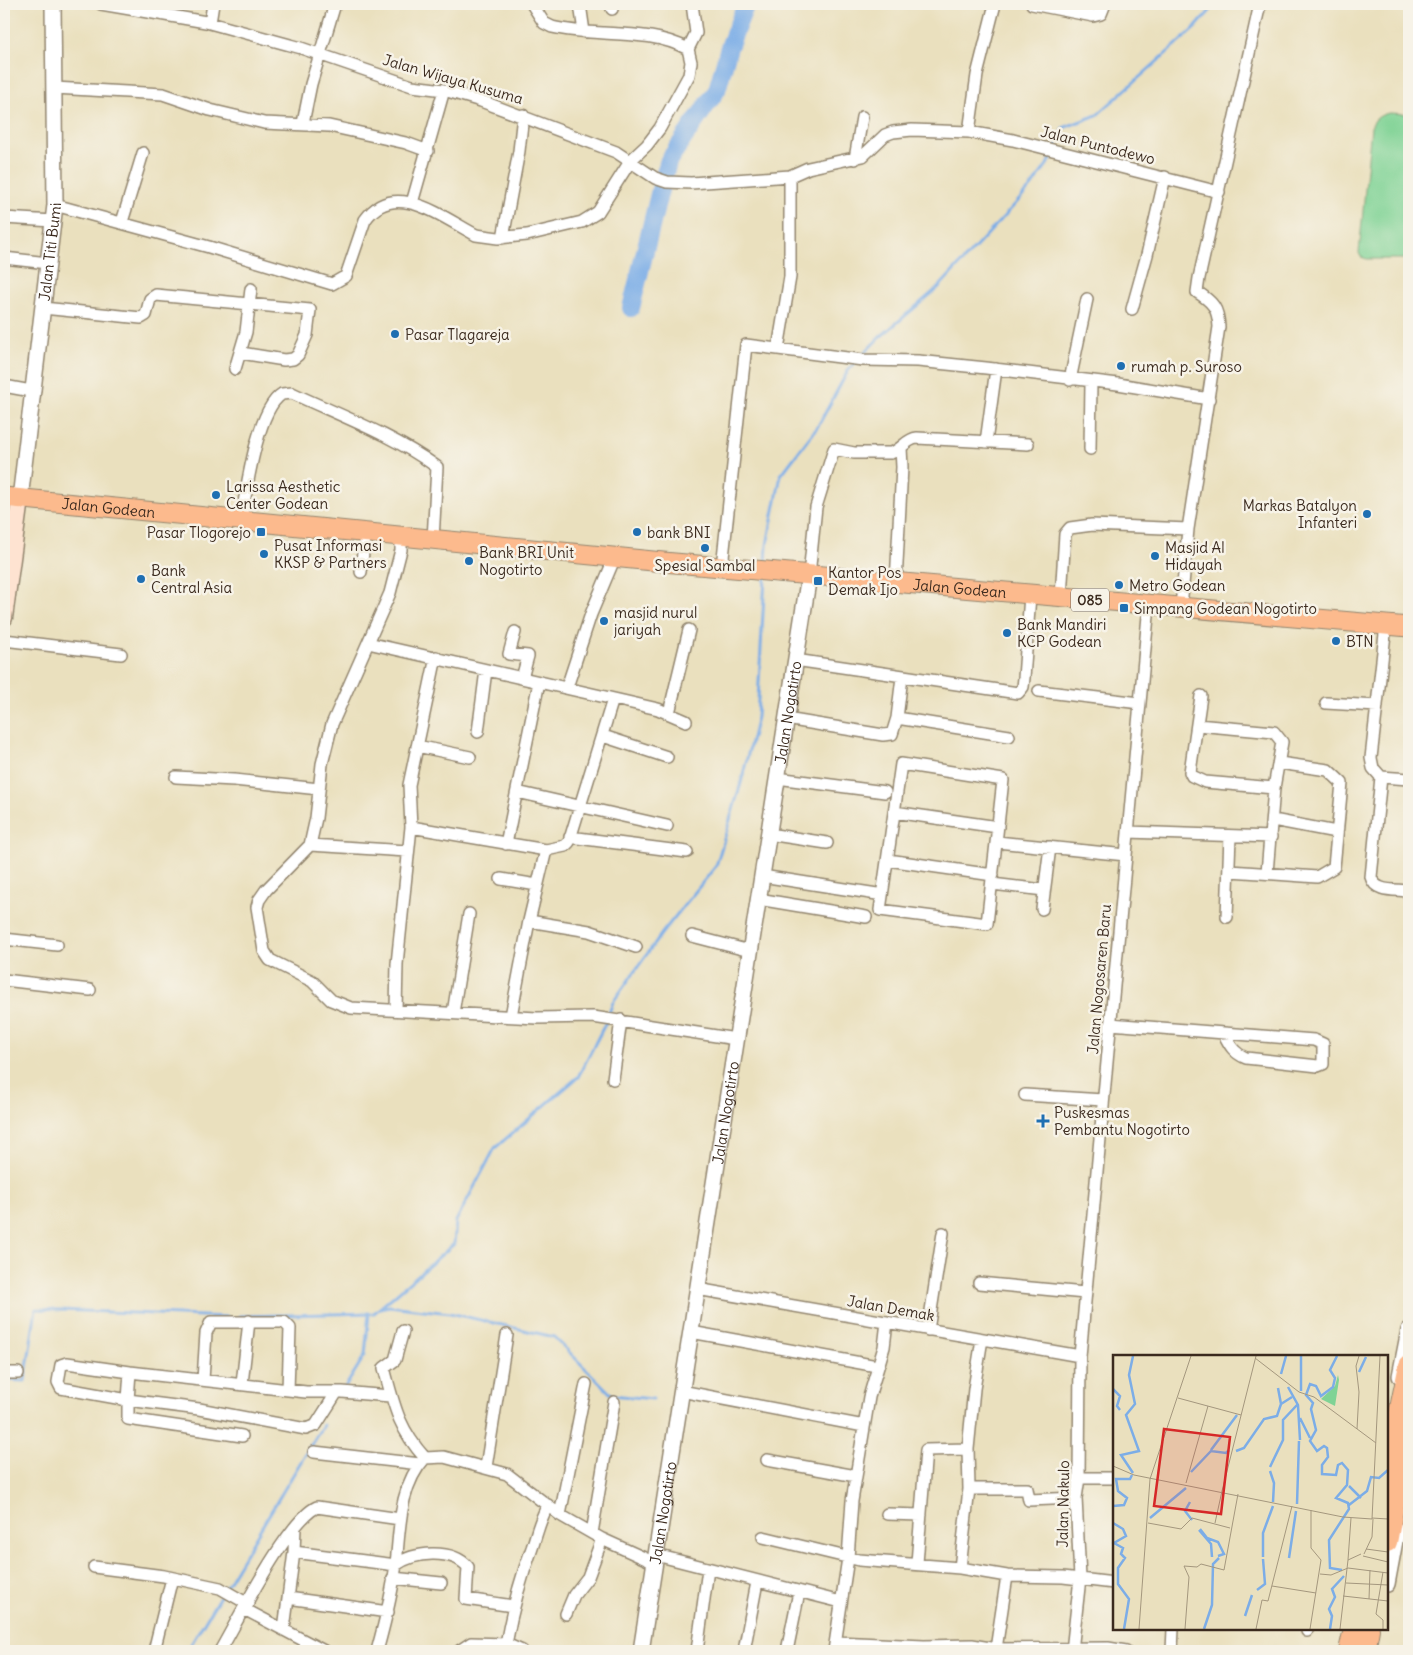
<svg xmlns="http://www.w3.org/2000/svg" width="1413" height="1655" font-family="Delius,sans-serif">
<rect width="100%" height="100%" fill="#f7f3e8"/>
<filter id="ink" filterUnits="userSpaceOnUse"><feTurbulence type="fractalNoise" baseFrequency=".02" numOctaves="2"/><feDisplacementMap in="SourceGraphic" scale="10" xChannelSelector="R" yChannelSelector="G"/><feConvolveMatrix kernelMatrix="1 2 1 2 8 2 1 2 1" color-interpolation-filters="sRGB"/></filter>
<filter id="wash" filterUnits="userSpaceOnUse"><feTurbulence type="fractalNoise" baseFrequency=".0096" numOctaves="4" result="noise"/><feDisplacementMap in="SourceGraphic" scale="20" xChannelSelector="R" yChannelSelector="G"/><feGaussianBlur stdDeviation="1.12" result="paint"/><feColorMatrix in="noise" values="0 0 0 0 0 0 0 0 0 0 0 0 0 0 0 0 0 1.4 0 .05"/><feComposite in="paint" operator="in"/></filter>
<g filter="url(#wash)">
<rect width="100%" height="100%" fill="#eae0be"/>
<!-- green -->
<path fill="#80d395" stroke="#5e7e5a" d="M1389,113L1409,114V259H1367L1361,257L1359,253L1371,127C1375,118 1380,115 1389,113Z"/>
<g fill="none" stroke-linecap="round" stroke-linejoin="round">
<!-- stream -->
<path stroke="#7cade7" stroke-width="3" d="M861,356L879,338L939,287L1032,186L1051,159L1063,128L1097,115L1195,28L1216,4
M766,564L767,545L781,475L818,426L849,369L855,363
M608,1016L613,1002L662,933L716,866L741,783L757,717L765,578
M381,1308L389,1306L450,1313L554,1337L612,1395L653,1399
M240,1316L374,1313L454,1244L456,1221L495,1148L578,1077L606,1022
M4,1380L25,1381L36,1309L227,1317
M344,1389L365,1355L369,1313
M187,1651L323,1425"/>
<!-- river -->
<path stroke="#7cade7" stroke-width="18" d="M664,176L669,160L717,90L729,47L746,4
M631,308L661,186"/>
</g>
</g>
<g filter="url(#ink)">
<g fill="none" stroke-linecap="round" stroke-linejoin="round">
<defs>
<path id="minor" d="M101,4L206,22L301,48L412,86L444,90L481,101L616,152L655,178L667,182L691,183L790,176L808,168L863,156L885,135L893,132L912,130L969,132L1013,140L1219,192
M532,4L544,23L552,27C597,38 647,27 688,49
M580,4L584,32
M611,4L612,9
M1032,4L1093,16L1101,14L1105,4
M210,23L213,4
M54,88L163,94L210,110L264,123L329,126L406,143L428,151
M303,123L311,84L335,4
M969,132L977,75L995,4
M855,159L862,117
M412,203L444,90
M55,205L209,247L332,284L346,276L365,220C394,178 443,218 476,235L498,238L527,235L582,222L598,212L631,160L647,145L660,128L689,75L691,62L688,49L696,33L692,4
M4,218L53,221
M122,222L143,153
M503,238L519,151L523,115
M1147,255L1165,177
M4,258L48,263
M43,308L141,318L146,315L150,299L156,295L310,310L307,335L298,355L293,359L284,360L241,353
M1132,309L1147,255
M778,349L790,277V176
M235,369L246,332L251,289
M1070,380L1087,299
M4,386L31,391
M986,442L996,369
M1090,449L1091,383
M241,521C246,492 257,409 282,394L292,393C341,416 393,435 437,467L433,540
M401,537V550L390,593L332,724L322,764L316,818L310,845L266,890L259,900L257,907L264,951L270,960L312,981L331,1000L351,1008L537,1018L593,1017L736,1039
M722,567L746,345L863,360L918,361L986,368L1118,384L1209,399
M361,572L365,533
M809,575L816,507L834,449L854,453H891C902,450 906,439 917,438L1028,444
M896,583L902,467L901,448
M1061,597L1065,534L1070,528L1092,525L1188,529
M1181,607L1188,529L1219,327C1218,308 1213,302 1197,292L1199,278L1260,4
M1386,625L1371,758L1373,768L1381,777L1409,779
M515,632L509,654L528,656L522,678
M4,640L121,654
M368,643L658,709L686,721
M795,660L1018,693L1023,687L1024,678L1030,595
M567,687L591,614L615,557
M1039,691L1140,703
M1201,696L1190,772L1192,776L1205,782L1274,788
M1326,703L1377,706
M669,713L689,630
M897,718L1009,736
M786,719L883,735L892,734L897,718L902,677
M1197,725L1274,732L1282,742L1274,788L1267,873
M478,732L486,670
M603,736L667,757
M417,746L470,757
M901,764L1003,780L987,924L880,910Z
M176,777L234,780L319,789
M1381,777L1371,877C1375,893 1396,889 1409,891
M777,778L885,792
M517,792L667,826
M894,812L998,827
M1273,820L1336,832
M411,827L546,850
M1128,832L1271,837
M768,834L827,843
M570,837L687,852
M997,842L1126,855
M506,844L539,682
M310,845L407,851
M888,860L993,875
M1230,871L1317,877L1334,867L1342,783L1328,770L1279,763
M762,876L877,894
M501,879L537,885
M992,884L1044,890
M758,899L866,917
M1042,909L1050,847
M1227,917L1230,836
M529,921L589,931L636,947
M692,936L750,951
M4,939L57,945
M4,980L90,990
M396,1010L397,964L411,827L409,785L436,657
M453,1013L469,914
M511,1016L529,921L546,850L565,846L569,842L613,699
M1110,1024L1314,1040L1323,1044V1064L1318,1066L1246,1058C1234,1053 1230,1046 1224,1034
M613,1079L621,1020
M1025,1095L1103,1100
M979,1283L1085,1293
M697,1289L1080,1356
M928,1330L943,1233
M403,1331L395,1360L384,1368C394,1405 398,1428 425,1458
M691,1332L877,1366
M130,1372L67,1363L61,1365L58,1382L61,1388L128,1400V1419L242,1436
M4,1373H18
M203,1380L206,1333L211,1322H284L290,1328L288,1390
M242,1384L249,1321
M681,1391L864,1426
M337,1392L316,1425L306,1429L199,1409L128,1400L130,1372L306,1392H342L390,1396
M314,1452L420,1464
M767,1460L856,1476
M486,1467L507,1335
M1079,1478H1114
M969,1489H1027L1029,1500L1076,1498
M887,1514L921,1515
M560,1515L586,1384
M592,1533L614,1402
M763,1537L859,1560L960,1568L1007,1576L1063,1577L1114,1583
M294,1552L396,1565C413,1552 452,1548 468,1567L466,1599L513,1606
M656,1555L841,1602
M917,1563L926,1450L968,1449
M94,1567L164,1576L220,1588L248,1604
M960,1568L969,1489L968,1449L974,1389L982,1339
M393,1578L441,1583
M288,1598L388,1612
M244,1609L324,1651
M566,1614L574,1595L588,1577L602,1539
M284,1629L294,1552L295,1527
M1307,1629V1631
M836,1642L924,1646L972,1645L996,1649L1108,1648L1126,1651
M506,1644L522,1651
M996,1649L1007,1576
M154,1651L172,1578
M220,1651C238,1620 288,1520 317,1507L400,1519
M377,1651C385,1622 392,1594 396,1564C400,1528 399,1486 425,1458L444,1457L507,1474L560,1515L602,1539L655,1563
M459,1651L471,1643L506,1644C512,1611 520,1580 532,1548C537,1533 540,1519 548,1505
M697,1651L708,1569
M744,1651L757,1582
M787,1651L799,1592
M834,1651L848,1558L852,1501L869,1397L884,1347L887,1322
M1072,1651L1080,1578L1076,1498L1079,1478L1080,1356L1149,605
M1172,1651L1173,1629"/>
<g id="tertiary">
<path id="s1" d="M20,499L55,205L53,4"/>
<path d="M1400,1376L1409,1330"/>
<path d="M1387,1584L1397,1530"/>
<path id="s2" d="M641,1651L809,575"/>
</g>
<path id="secondary" d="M4,618L20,499"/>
<g id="primary">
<path id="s3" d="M4,497L663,562L1409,627"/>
</g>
<path id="trunk" d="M1387,1471L1409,1365
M1387,1542L1409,1428
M1349,1651L1354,1629
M1365,1651L1369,1629"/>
</defs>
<!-- minor casing -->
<use href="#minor" stroke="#92856e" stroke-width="14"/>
<!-- tertiary casing -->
<use href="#tertiary" stroke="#92856e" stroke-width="18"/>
<!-- secondary casing -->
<use href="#secondary" stroke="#92856e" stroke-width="19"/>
<!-- primary casing -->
<use href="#primary" stroke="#92856e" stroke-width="21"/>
<!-- trunk casing -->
<use href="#trunk" stroke="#92856e" stroke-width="22"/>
<!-- minor -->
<use href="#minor" stroke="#fff" stroke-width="11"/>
<!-- tertiary -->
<use href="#tertiary" stroke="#fff" stroke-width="15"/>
<!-- secondary -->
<use href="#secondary" stroke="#fee3d1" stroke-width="16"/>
<!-- primary -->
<use href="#primary" stroke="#fcba8d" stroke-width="19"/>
<!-- trunk -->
<use href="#trunk" stroke="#fcba8d" stroke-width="20"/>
</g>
</g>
<!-- markers -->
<g fill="#1f6fb2" stroke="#f7f3e8" stroke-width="2">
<circle cx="395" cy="334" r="5"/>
<circle cx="1121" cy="366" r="5"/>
<circle cx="216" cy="495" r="5"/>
<circle cx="1367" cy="514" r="5"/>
<rect x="256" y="527" width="10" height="10" rx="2.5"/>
<circle cx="637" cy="532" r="5"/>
<circle cx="705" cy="548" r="5"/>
<circle cx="264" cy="554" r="5"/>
<circle cx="1155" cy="556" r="5"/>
<circle cx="469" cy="561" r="5"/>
<circle cx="141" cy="579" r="5"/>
<rect x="813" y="576" width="10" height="10" rx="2.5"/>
<circle cx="1119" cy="585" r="5"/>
<rect x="1119" y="603" width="10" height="10" rx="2.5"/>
<circle cx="604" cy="621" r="5"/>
<circle cx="1007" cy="633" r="5"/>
<circle cx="1336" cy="641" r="5"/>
<path d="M1040.5 1113.5h5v5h5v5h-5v5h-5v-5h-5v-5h5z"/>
</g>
<g text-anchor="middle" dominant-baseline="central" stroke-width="5" stroke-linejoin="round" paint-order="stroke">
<!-- shield labels -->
<rect fill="#f7f3e8" stroke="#73665b" stroke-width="1" x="1071" y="588.5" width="38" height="23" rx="4"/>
<g font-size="14" font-weight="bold" fill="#3b2a1e">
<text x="1090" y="600">085</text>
</g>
<!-- street labels -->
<g font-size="15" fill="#3b2a1e" stroke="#f7f3e8">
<text transform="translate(453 79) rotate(16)">Jalan Wijaya Kusuma</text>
<text transform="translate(1098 145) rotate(14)">Jalan Puntodewo</text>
<text stroke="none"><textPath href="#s1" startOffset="249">Jalan Titi Bumi</textPath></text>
<text stroke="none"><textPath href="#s3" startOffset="105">Jalan Godean</textPath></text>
<text stroke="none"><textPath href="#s3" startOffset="960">Jalan Godean</textPath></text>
<text stroke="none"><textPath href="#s2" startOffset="950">Jalan Nogotirto</textPath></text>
<text transform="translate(1099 979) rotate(-85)">Jalan Nogosaren Baru</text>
<text stroke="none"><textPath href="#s2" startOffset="545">Jalan Nogotirto</textPath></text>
<text transform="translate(891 1308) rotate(10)">Jalan Demak</text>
<text transform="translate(1063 1504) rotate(-89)">Jalan Nakulo</text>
<text stroke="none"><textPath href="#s2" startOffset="140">Jalan Nogotirto</textPath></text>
</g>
<!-- poi labels -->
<g font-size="15" fill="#3b2a1e" stroke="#f7f3e8" text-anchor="start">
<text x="405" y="334">Pasar Tlagareja</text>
<text x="1131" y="366">rumah p. Suroso</text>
<text x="226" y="486">Larissa Aesthetic<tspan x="226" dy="17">Center Godean</tspan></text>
<text x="1357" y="505" text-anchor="end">Markas Batalyon<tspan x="1357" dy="17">Infanteri</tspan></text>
<text x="251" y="532" text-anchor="end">Pasar Tlogorejo</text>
<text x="647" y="532">bank BNI</text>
<text x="274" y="545">Pusat Informasi<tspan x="274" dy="17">KKSP &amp; Partners</tspan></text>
<text x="1165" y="547">Masjid Al<tspan x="1165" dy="17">Hidayah</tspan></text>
<text x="479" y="552">Bank BRI Unit<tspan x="479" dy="17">Nogotirto</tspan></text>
<text x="705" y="565" text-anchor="middle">Spesial Sambal</text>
<text x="151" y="570">Bank<tspan x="151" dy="17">Central Asia</tspan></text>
<text x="828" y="572">Kantor Pos<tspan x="828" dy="17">Demak Ijo</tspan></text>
<text x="1129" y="585">Metro Godean</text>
<text x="1134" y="608">Simpang Godean Nogotirto</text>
<text x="614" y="612">masjid nurul<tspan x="614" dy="17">jariyah</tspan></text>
<text x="1017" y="624">Bank Mandiri<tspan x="1017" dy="17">KCP Godean</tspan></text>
<text x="1346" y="641">BTN</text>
<text x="1054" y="1112">Puskesmas<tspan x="1054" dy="17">Pembantu Nogotirto</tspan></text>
</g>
</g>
<!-- overview -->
<g transform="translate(1113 1355)">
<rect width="275" height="275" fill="#eae0be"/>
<path d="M225,20L226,25L222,51L208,44L222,31Z" fill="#80d395"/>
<path fill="none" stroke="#7cade7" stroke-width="2.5" d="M20,1L16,20L22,49L13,60L26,96L8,100L20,118M188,1V36M224,1L217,15L222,23L220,32L208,41L203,31L197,29L193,40L200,48L198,54L203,75L197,86L204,96L211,91L214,93L215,102L209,110V119L223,120L225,110L229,108L235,115L234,130L223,143L235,148L236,154L216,185L217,213L229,215M246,17L253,2M168,19L173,1M175,32L185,50L187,85M165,33L168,49L179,42M0,34L7,41L4,51L7,55M187,63L197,83M98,95L124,60M123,96L131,93L151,64L164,61L168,49M157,112L170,85V65L184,50M157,116L161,128L160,147M78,117L98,96L113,98L116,95M236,131L248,143M77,147L72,156L79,165M184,149L186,86M236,150L254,136L258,122L266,123L275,115M0,151L11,150L14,143L5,136L3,124H17L19,120M37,163L73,133M0,168L10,174L13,181L1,188L10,193L8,199L12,203L5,213V229L16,244L11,274M87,174L94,183L105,187L111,199L105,201M86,175L98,189L99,202M150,202V178L160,151M176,203L183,156M144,235L152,229L150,204M132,261L139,240M91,274L99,250L100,209L106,203M217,274L219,261L216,254L222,242L219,234L231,221"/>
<path fill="none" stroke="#a4977e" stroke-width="1" d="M142,3L186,37L201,42L263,88M65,43L128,60M244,74L246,37L243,11L246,1M0,111L21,120L230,162L259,164M73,128L95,51M109,136L143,1M259,163L275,164M259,164L267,1M35,168L68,174L79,163L117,173M102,168L109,136M253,194L275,197M251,199L259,182L260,164M250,201L275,207M235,205L238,163M270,217L263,259L270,265V274M207,219L218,220L235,213L275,218M233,228L275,230M159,231L203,238M230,241L275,246M256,244L257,215M26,274L37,124L78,1M72,274L76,222L71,211L84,212L88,209L111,215L125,139M143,274L149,245L155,246L179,151M197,274L208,205L198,193V155M227,274L235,205L248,199"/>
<path fill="#d62828" fill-opacity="0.15" stroke="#d62828" stroke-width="2.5" d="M51,74L117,82L108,159L41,151Z"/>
<rect width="275" height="275" fill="none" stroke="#3b2a1e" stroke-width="2.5"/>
</g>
<!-- margin -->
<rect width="1413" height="1655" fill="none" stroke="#f7f3e8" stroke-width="20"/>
</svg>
